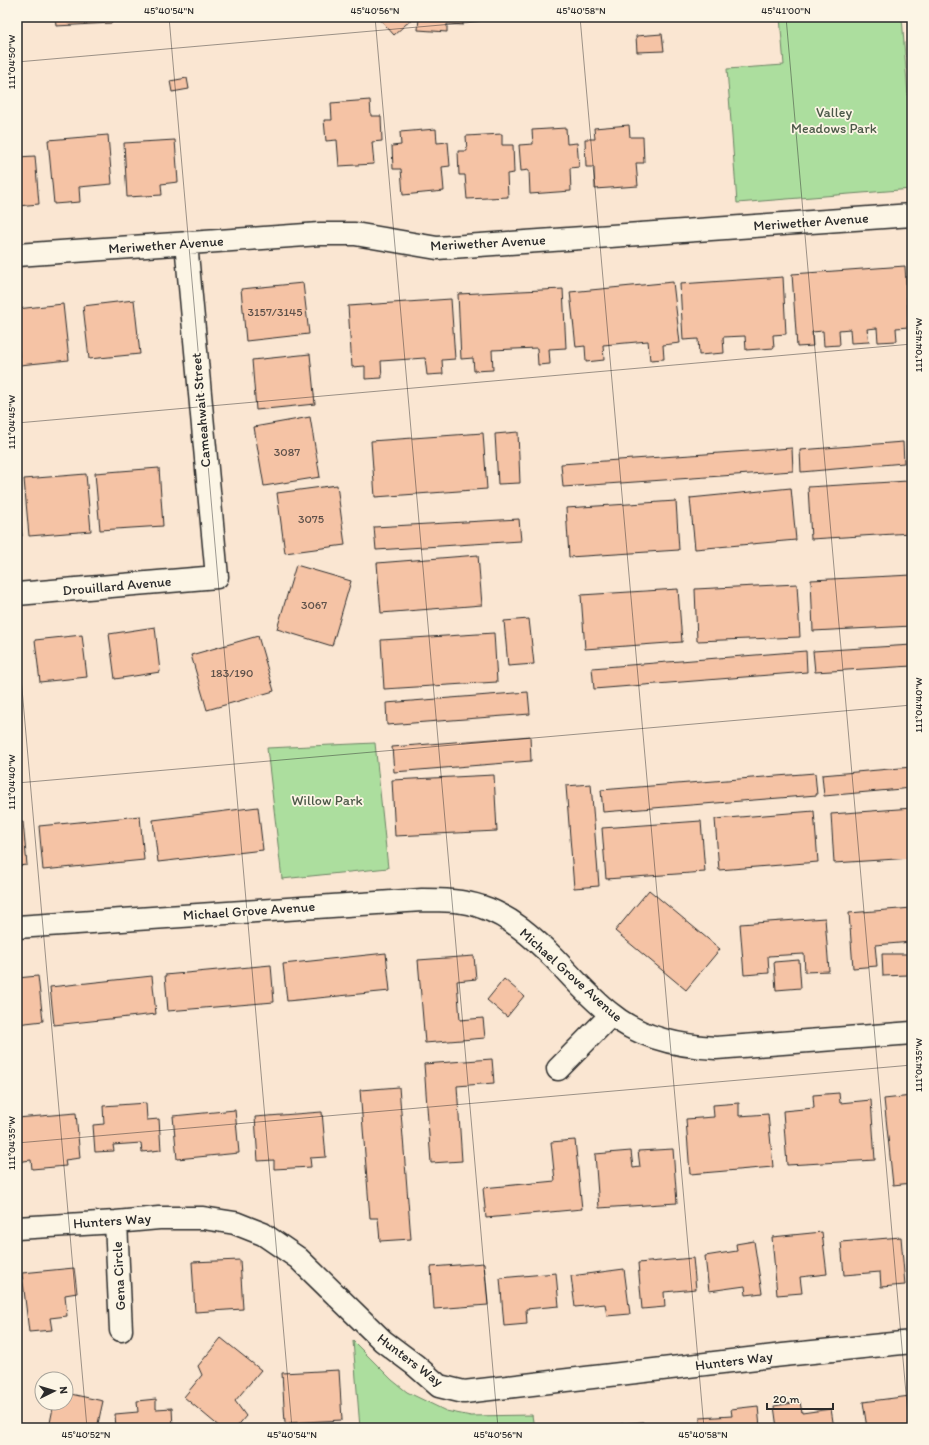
<svg xmlns="http://www.w3.org/2000/svg" width="929" height="1445" font-family="Itim,sans-serif">
<rect width="100%" height="100%" fill="#fae6d2"/>
<filter id="ink" filterUnits="userSpaceOnUse"><feTurbulence type="fractalNoise" baseFrequency=".025" numOctaves="2"/><feDisplacementMap in="SourceGraphic" scale="8" xChannelSelector="R" yChannelSelector="G"/><feConvolveMatrix kernelMatrix="1 2 1 2 8 2 1 2 1" color-interpolation-filters="sRGB"/></filter>
<g filter="url(#ink)">
<!-- green -->
<path fill="#acde9e" stroke="#6c8464" d="M780,17H902L912,148V189L737,203L727,69L784,65Z
M375,743L388,868L282,879L267,748Z
M353,1341L392,1380L407,1392L446,1411L471,1416L532,1415L534,1428H360Z"/>
<!-- building -->
<path fill="#f5c3a5" stroke="#2b2b2b" d="M55,17H112V23L56,26Z
M378,17H414L394,35Z
M419,17H463V25L447,24V32L418,30Z
M536,17H567V18L536,19Z
M662,34L664,51L637,52L636,36Z
M187,78L189,89L172,92L170,81Z
M370,100L371,116H381L382,141L372,142L374,164L339,166L337,140L326,141L324,120H332L331,103Z
M629,125L630,137H643L644,163H636L638,186L595,189L594,167H586L585,139H595L594,128Z
M566,128L567,144L577,143L579,167L570,168L571,191L530,194L529,170L521,171L519,145L533,144L532,130Z
M436,129L437,143L448,142L450,166L442,167L444,191L403,195L401,169H393L392,146L401,145L400,132Z
M502,134V145H513L514,173L507,174L508,197L467,199L465,175H459L458,151H467L466,136Z
M108,135L112,184L79,187L80,202L54,204L48,140Z
M175,140L178,182L161,184L162,195L127,197L124,143Z
M35,156L39,204L17,206V157Z
M905,266L909,327L896,328L897,341L878,342L877,328L867,329L869,342L851,343L850,329L839,330L840,345L824,346L823,331L812,332L813,346L797,347L792,274Z
M783,277L786,334L773,335L774,348L746,350L745,336L723,337L724,353L699,355L698,339L683,340L680,284Z
M673,282L680,343L663,345L664,359L650,360L648,341L603,345L604,360L586,362L585,346L576,347L570,292Z
M303,283L309,334L246,341L241,289Z
M563,289L566,348L549,349L550,364L538,365L537,348L492,350L493,370L474,371L473,358L461,359L458,294Z
M451,299L455,359L442,360L443,374L427,375L425,358L381,361L382,378L365,379V366L352,367L348,306Z
M134,300L140,354L89,359L83,306Z
M63,304L69,360L20,365L17,332V309Z
M310,354L315,404L256,410L252,360Z
M310,417L320,477L264,486L254,427Z
M518,432L520,483L498,484L495,434Z
M483,433L487,489L375,497L371,441Z
M903,442L904,463L801,472L800,450Z
M792,448L793,471L563,487L561,464Z
M159,468L163,526L100,530L95,473Z
M86,474L91,531L29,536L24,479Z
M908,481L911,533L811,539L808,487Z
M337,485L345,545L285,553L277,493Z
M791,488L796,540L695,549L690,498Z
M17,492L22,536L17,537Z
M676,501L679,550L569,557L566,508Z
M519,519L521,541L376,550L374,527Z
M478,555L482,605L381,613L377,563Z
M296,565L351,581L332,646L277,629Z
M912,575V626L813,631L811,580Z
M797,584L800,637L697,641L695,589Z
M678,589L682,642L585,649L581,595Z
M529,619L534,664L508,666L504,621Z
M155,627L160,672L115,679L109,634Z
M494,633L497,682L384,689L381,640Z
M82,635L87,677L40,682L35,640Z
M258,636L274,691L207,710L191,655Z
M912,645V666L815,672L813,651Z
M806,651L807,672L594,689L592,668Z
M528,692L530,714L387,725L386,703Z
M530,736L531,761L394,772L392,747Z
M912,767V788L824,796L822,775Z
M815,773L817,795L603,812L601,790Z
M494,775L497,831L395,836L392,780Z
M591,784L599,886L574,888L566,786Z
M258,807L263,850L158,862L153,820Z
M912,808V858L834,863L831,814Z
M814,811L818,862L719,870L715,819Z
M140,816L144,860L43,870L39,826Z
M701,821L705,872L606,879L602,828Z
M23,822L27,865L17,866V823Z
M649,890L720,949L686,990L615,931Z
M912,908V942L875,945L877,966L853,968L849,913Z
M825,918L829,971L805,972L804,954L768,956L769,973L744,975L740,924Z
M386,953L390,991L287,1001L283,964Z
M882,954H907L908,975L883,976Z
M474,956L476,979L457,981L460,1020L483,1018L485,1038L425,1043L418,960Z
M799,960L801,988L776,990L774,962Z
M271,965L274,1002L168,1011L165,975Z
M38,976L43,1021L17,1024V978Z
M152,976L156,1014L54,1025L50,987Z
M504,979L524,996L507,1017L487,1000Z
M492,1059L494,1083L457,1086L462,1161L431,1163L424,1064Z
M399,1087L411,1239L380,1241L378,1218H370L360,1090Z
M839,1093L840,1103L871,1100L875,1160L787,1165L783,1111L814,1108L813,1095Z
M912,1096V1183L893,1185L884,1099Z
M146,1103L147,1120L159,1119L161,1150L142,1152L141,1143L113,1145L114,1151L95,1152L93,1125L104,1124L103,1106Z
M739,1103V1116L768,1114L773,1167L690,1174L686,1119L714,1117L713,1105Z
M235,1110L239,1153L177,1159L173,1116Z
M322,1112L326,1157L310,1158L311,1167L274,1169V1160L258,1161L255,1117Z
M76,1113L80,1158L65,1160L66,1166L32,1169L31,1160L17,1162V1118Z
M575,1140L582,1209L486,1218L483,1188L555,1181L551,1142Z
M673,1149L677,1203L599,1208L595,1154L631,1151L633,1168L640,1167L638,1151Z
M822,1232L827,1274L800,1277L802,1293L777,1295L772,1237Z
M901,1237L905,1285L881,1287L880,1272L844,1275L841,1242Z
M754,1241L762,1293L746,1295L745,1286L709,1291L705,1256L737,1251L736,1244Z
M693,1258L696,1289L664,1292L665,1307L642,1309L638,1263Z
M240,1260L243,1309L195,1312L192,1262Z
M484,1263L488,1305L434,1309L431,1267Z
M74,1268L77,1293L65,1295L67,1316L50,1318L52,1330L29,1332L22,1273Z
M624,1269L630,1314L607,1316L605,1304L575,1307L571,1276Z
M556,1273L559,1306L526,1309L527,1324L504,1326L500,1278Z
M221,1338L261,1370L235,1401L246,1416L236,1428H221L184,1397L202,1375L198,1366Z
M339,1370L342,1420L285,1423L282,1373Z
M66,1393L103,1401L97,1428H49L54,1403H66Z
M910,1396L912,1410V1428H867L863,1402Z
M156,1399V1409L172,1408L173,1428H116L115,1414L138,1412L137,1401Z
M800,1402L802,1413L831,1409L834,1428H777L774,1406Z
M758,1406L760,1428H701L700,1418L732,1416L731,1409Z
M643,1422L644,1428H621V1424Z"/>
<g fill="none" stroke-linecap="round" stroke-linejoin="round">
<defs>
<path id="minor" d="M17,255L320,234H355L437,248L912,215
M17,594L217,577L186,243
M17,927L422,900C442,900 462,900 482,907C510,916 534,938 555,959C573,978 590,998 611,1014C640,1038 679,1046 716,1048L912,1033
M558,1069L611,1015
M116,1222L121,1330
M17,1228L116,1222L159,1218H203L235,1223L263,1234L298,1258L383,1341L415,1365L439,1386L464,1392L783,1355L912,1342"/>
</defs>
<!-- minor casing -->
<use href="#minor" stroke="#2b2b2b" stroke-width="25"/>
<!-- minor -->
<use href="#minor" stroke="#fcf5e5" stroke-width="22"/>
</g>
</g>
<!-- ticks -->
<path fill="none" stroke="#2b2b2b" stroke-width="1" stroke-opacity="0.45" d="M169,17L292,1428M375,17L498,1428M580,17L704,1428M786,17L909,1428M17,62L533,17M17,423L912,344M17,632L87,1428M17,783L912,705M17,1143L912,1065M882,1428L912,1425"/>
<g text-anchor="middle" dominant-baseline="central" stroke-width="3.5" stroke-linejoin="round" paint-order="stroke">
<!-- number labels -->
<g font-size="12" fill="#5e514a">
<text x="275" y="312">3157/3145</text>
<text x="287" y="452">3087</text>
<text x="311" y="519">3075</text>
<text x="314" y="605">3067</text>
<text x="232" y="673">183/190</text>
</g>
<!-- park labels -->
<g font-size="14" fill="#4b5848" stroke="#fcf5e5">
<text x="834" y="112">Valley<tspan x="834" dy="16">Meadows Park</tspan></text>
<text x="327" y="800">Willow Park</text>
</g>
<!-- street labels -->
<g font-size="14" fill="#2b2b2b" stroke="#fcf5e5">
<text transform="translate(811 222) rotate(-4)">Meriwether Avenue</text>
<text transform="translate(488 243) rotate(-3)">Meriwether Avenue</text>
<text transform="translate(166 245) rotate(-4)">Meriwether Avenue</text>
<text transform="translate(201 410) rotate(-95)">Cameahwait Street</text>
<text transform="translate(117 586) rotate(-5)">Drouillard Avenue</text>
<text transform="translate(249 911) rotate(-4)">Michael Grove Avenue</text>
<text transform="translate(571 975) rotate(42)">Michael Grove Avenue</text>
<text transform="translate(112 1221) rotate(-4)">Hunters Way</text>
<text transform="translate(119 1276) rotate(-93)">Gena Circle</text>
<text transform="translate(410 1360) rotate(37)">Hunters Way</text>
<text transform="translate(734 1361) rotate(-7)">Hunters Way</text>
</g>
</g>
<!-- margin -->
<rect width="929" height="1445" fill="none" stroke="#fcf5e5" stroke-width="44"/>
<!-- north arrow -->
<g transform="translate(54 1391) rotate(85)"><circle r="19" fill="#fcf5e5" stroke="#a8a49b"/>
<path d="M0-3L7 15L0 10L-7 15Z" fill="#2b2b2b"/>
<text y="-6" font-size="11" font-weight="bold" text-anchor="middle" fill="#2b2b2b">N</text>
</g>
<!-- scale -->
<path d="M767 1403v6h66v-6" fill="none" stroke="#2b2b2b" stroke-width="2"/>
<text x="773" y="1403" font-size="12" fill="#2b2b2b" stroke="#fcf5e5" stroke-width="3" paint-order="stroke">20 m</text>
<rect x="22" y="22" width="885" height="1401" fill="none" stroke="#2b2b2b" stroke-width="1.5"/>
<g font-size="10" text-anchor="middle" fill="#2b2b2b">
<text x="169" y="14">45°40'54"N</text>
<text x="375" y="14">45°40'56"N</text>
<text x="581" y="14">45°40'58"N</text>
<text x="786" y="14">45°41'00"N</text>
<text transform="translate(11 62) rotate(-90)" y="4">111°04'50"W</text>
<text transform="translate(918 345) rotate(-90)" y="4">111°04'45"W</text>
<text transform="translate(11 422) rotate(-90)" y="4">111°04'45"W</text>
<text transform="translate(918 705) rotate(-90)" y="4">111°04'40"W</text>
<text transform="translate(11 782) rotate(-90)" y="4">111°04'40"W</text>
<text transform="translate(918 1065) rotate(-90)" y="4">111°04'35"W</text>
<text transform="translate(11 1143) rotate(-90)" y="4">111°04'35"W</text>
<text x="86" y="1438">45°40'52"N</text>
<text x="292" y="1438">45°40'54"N</text>
<text x="498" y="1438">45°40'56"N</text>
<text x="703" y="1438">45°40'58"N</text>
</g>
</svg>
